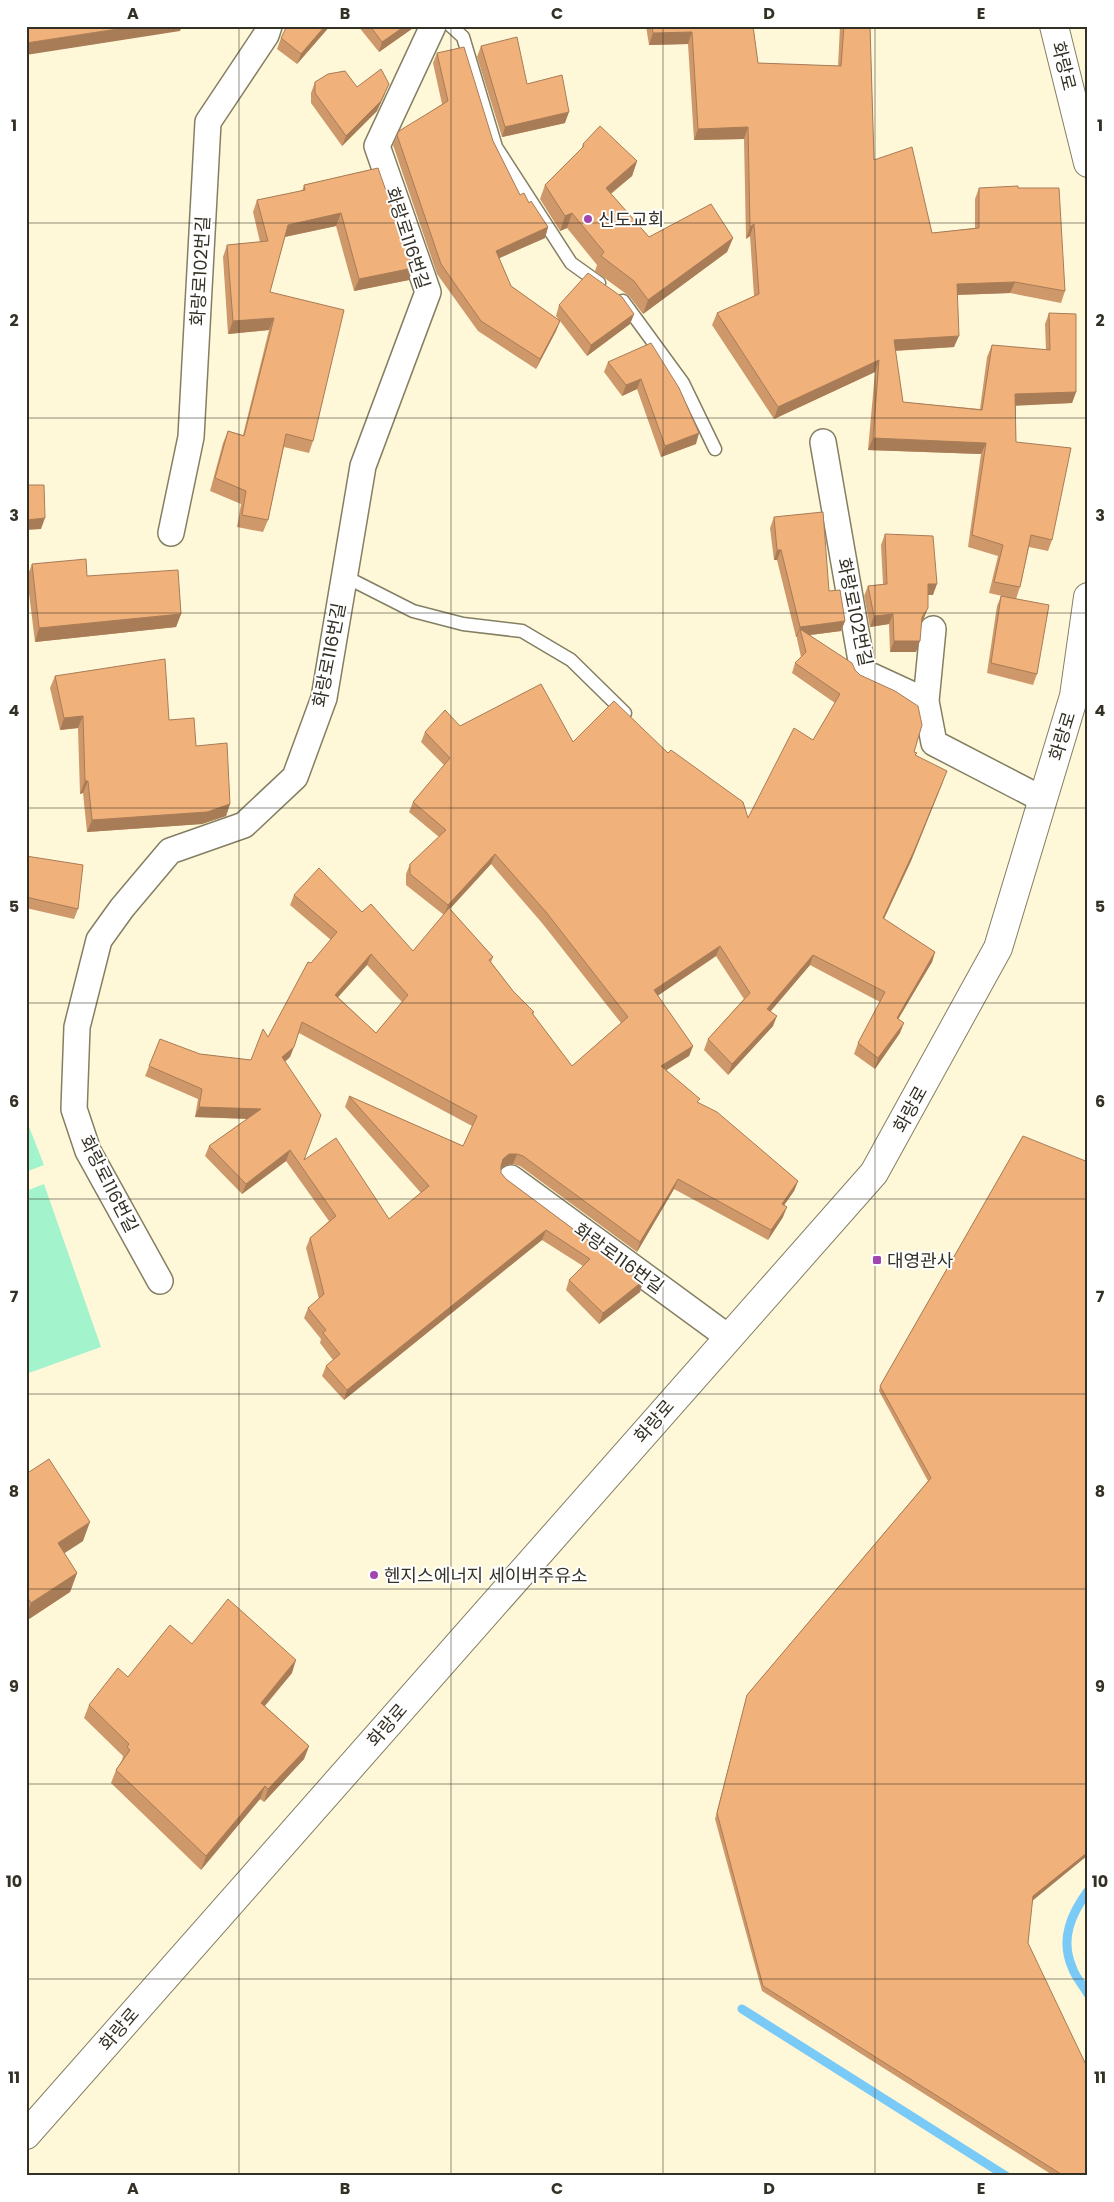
<svg xmlns="http://www.w3.org/2000/svg" width="1114" height="2202" font-family="Poppins,'Noto Sans KR',sans-serif">
<rect width="100%" height="100%" fill="#fef8d9"/>
<!-- green -->
<path fill="#a3f3cd" d="M26,1119L44,1165L26,1172Z
M44,1184L101,1347L26,1374V1191Z"/>
<g fill="none" stroke-linecap="round" stroke-linejoin="round">
<!-- stream -->
<path stroke="#79caf7" stroke-width="9" d="M1088,1891C1071,1914 1060,1939 1072,1967C1075,1977 1083,1985 1088,1994
M742,2009L1006,2176"/>
<defs>
<path id="lane" d="M451,26L463,37L496,147L571,263L599,283
M623,301L683,383L715,449
M344,576L413,611L463,624L522,631L571,660L625,713"/>
<path id="street" d="M823,442L863,672L926,701L934,743L1042,799
M171,533L191,437L208,122L266,35L269,26
M926,701L933,629
M511,1178L728,1337
M160,1281L88,1151L74,1109L77,1027L99,940L122,908L170,851L244,825L295,777L324,698L363,466L428,292L377,146L433,26"/>
<path id="secondary" d="M1054,26L1088,163
M26,2135L874,1173L998,948L1074,696L1088,597"/>
</defs>
<!-- lane casing -->
<use href="#lane" stroke="#847f63" stroke-width="15"/>
<!-- street casing -->
<use href="#street" stroke="#847f63" stroke-width="28"/>
<!-- secondary casing -->
<use href="#secondary" stroke="#847f63" stroke-width="30"/>
<!-- lane -->
<use href="#lane" stroke="#fff" stroke-width="12"/>
<!-- street -->
<use href="#street" stroke="#fff" stroke-width="25"/>
<!-- secondary -->
<use href="#secondary" stroke="#fff" stroke-width="28"/>
</g>
<!-- wall -->
<path fill="#ce986a" fill-rule="evenodd" d="M330,26L297,64L277,49L281,38Z
M358,26H416L379,52Z
M646,26H753L758,63L838,66L840,26H870L874,160L932,233L975,228V199L979,188H1018L1065,291L1061,303L1010,293L957,295L954,347L895,351L903,402L980,409L987,357L992,345L1046,350L1045,324L1049,313L1076,392L1072,403L1016,405V442L1052,540L1048,551L1029,547L1020,587L1016,599L1037,674L1033,685L987,673L997,606L1001,596L1015,599L989,593L998,556L968,547L981,454L868,450L875,372L774,419L712,325L717,313L754,296L750,236L746,239L744,139L694,140L688,44L649,45Z
M481,46L527,84L565,123L502,137L477,57Z
M437,53L493,141L520,195L529,203L548,227L545,238L499,258L511,286L559,320L556,316L559,305L634,314L630,324L587,356L560,321L556,331L536,369L478,331L437,274L393,145L397,135L442,104L433,63Z
M315,82L357,87L385,94L377,111L342,146L311,103V93Z
M583,144L637,161L632,176L611,194L649,237L733,238L727,252L643,314L629,296L595,271L597,265L567,228L560,231L540,199L545,185L581,150Z
M378,168L409,280L354,291L336,226L285,237L270,292L313,441L309,453L284,447L268,520L263,532L237,527L241,504L210,491L223,443L228,431L243,435L269,330L228,334L223,257L227,245L260,242L253,212L257,200L302,191L304,185Z
M608,362L679,388L696,444L661,457L637,389L622,396L604,372Z
M774,517L829,591L845,621L841,631L810,635L855,670L914,752L916,756L943,782L911,861L884,919L935,952L932,962L898,1019L900,1033L875,1069L854,1054L858,1043L880,1002L810,965L770,1012L773,1026L728,1075L704,1050L708,1039L744,999L716,956L657,996L693,1046L689,1056L666,1070L699,1103L798,1181L794,1191L784,1205L783,1217L768,1240L674,1189L637,1252L520,1166L513,1164L506,1165L501,1168V1173L506,1179L643,1281L640,1292L599,1324L566,1290L569,1280L583,1266L542,1240L344,1400L322,1376L326,1366L333,1360L320,1343L321,1339L304,1318L308,1308L319,1299L306,1248L310,1238L329,1221L286,1161L242,1194L205,1156L209,1146L247,1119L195,1117L198,1099L145,1076L149,1066L200,1054L251,1060L268,1037L311,963L331,940L290,905L294,895L362,912L413,951L444,915L406,885V874L410,864L439,837L409,812L413,802L444,765L421,742L425,732L460,726L573,742L668,753L748,818L813,740L835,703L792,673L795,663L801,657L797,639V637H796L777,560H774L770,528ZM491,864L542,923L621,1023L572,1066L533,1015L534,1012L513,991L491,962L493,957L450,909ZM367,965L402,1002L376,1033L338,997ZM299,1033L472,1126L463,1146L349,1096L345,1107L421,1193L389,1219L304,1160L285,1062L290,1057Z
M885,534L933,595H928L924,618L922,622L916,652H890L889,624L870,627L864,596L868,586L883,584L881,545Z
M32,564L87,576L181,614L176,627L35,642L27,577Z
M55,676L169,720L196,746L230,804L226,816L202,824L87,832L83,793L80,794L78,728L60,730L50,688Z
M26,856L78,909L74,919L26,908Z
M1023,1136L1088,1855L1032,1900L1028,1943L1088,2176H1054L762,1991L715,1819L747,1695L928,1481L879,1391L880,1386Z
M26,1474L83,1541L64,1553L77,1573L70,1592L26,1621Z
M192,1644L292,1673L265,1706L309,1746L304,1759L264,1802L260,1799L201,1870L111,1783L116,1770L122,1760L123,1756L84,1718L89,1705L128,1677Z"/>
<!-- shaded-wall -->
<path fill="#a87c56" d="M137,26H182L180,31L26,55V43Z
M325,26H330L297,64L301,54Z
M405,26H416L379,52L382,42Z
M692,32L688,44L649,45L653,33Z
M389,84L377,111L342,146L346,136Z
M569,112L565,123L502,137L505,127Z
M748,127L744,139L694,140L698,129Z
M637,161L632,176L600,202L606,188Z
M341,213L336,226L284,237L288,225Z
M572,213L567,228L560,231L565,216Z
M754,224L750,236L746,239L750,227Z
M548,227L545,238L493,261L496,251Z
M733,238L727,252L643,314L648,300Z
M413,268L409,280L354,291L359,279Z
M1015,282L1010,293L953,295L957,284Z
M634,314L630,324L587,356L591,345Z
M274,318L269,330L228,334L233,321Z
M560,321L556,331L536,369L540,359Z
M959,336L954,347L890,351L894,340Z
M879,360L875,372L774,419L778,407Z
M641,379L637,389L622,396L626,385Z
M1076,392L1072,403L1011,406L1015,394Z
M699,433L696,444L661,457L665,446Z
M873,438L986,443L981,454L868,450Z
M45,518L41,529L26,530V520Z
M777,550H781L777,560H774Z
M928,584H937L933,595H924Z
M928,608L924,618L919,628L922,617Z
M181,614L176,627L35,642L39,628Z
M893,614L889,624L870,627L874,616Z
M845,621L841,631L802,636L800,629L797,637H796L800,627Z
M894,641H920L916,652H890Z
M83,716L78,728L60,730L64,718Z
M947,771L911,861L879,929L883,918Z
M85,781H88L83,793L80,794Z
M230,804L226,816L202,824L87,832L92,820Z
M495,854L491,864L444,915L448,905Z
M720,946L716,956L650,1001L654,990Z
M935,952L932,962L893,1028L897,1018Z
M371,954L367,965L331,1005L335,995Z
M813,955L810,965L763,1020L767,1009Z
M777,1016L773,1026L728,1075L732,1064Z
M904,1023L900,1033L875,1069L878,1058Z
M693,1046L689,1056L657,1076L661,1066Z
M294,1047L290,1057L278,1067L282,1057Z
M199,1107L261,1109L257,1119L195,1117Z
M290,1150L286,1161L242,1194L246,1184Z
M509,1154H517L513,1164L506,1165L500,1169L497,1176L503,1159Z
M678,1179L674,1189L637,1252L640,1242Z
M798,1181L794,1191L778,1214L782,1204Z
M787,1207L783,1217L768,1240L771,1230Z
M546,1230L542,1240L344,1400L347,1390Z
M643,1281L640,1292L599,1324L603,1313Z
M90,1522L83,1541L51,1562L58,1543Z
M77,1573L70,1592L26,1621V1617L31,1603Z
M296,1660L292,1673L256,1716L261,1703Z
M309,1746L304,1759L264,1802L268,1789Z
M265,1786L260,1799L201,1870L206,1856Z
M1088,1852V1855L1031,1902L1033,1896Z"/>
<!-- building -->
<path fill="#f0b17b" stroke="#a87c56" fill-rule="evenodd" d="M26,26H137L26,43Z
M287,26H325L301,54L281,38Z
M370,26H405L382,42Z
M652,26H753L758,63L841,66L844,26H870L874,160L912,147L932,233L979,228V188L1018,186V188H1059L1065,291L1015,282L957,284L959,336L894,340L903,402L982,410L992,345L1050,350L1049,313L1076,314V392L1015,394L1016,442L1071,448L1052,540L1031,535L1020,587L994,582L1003,545L972,535L986,443L873,438L879,360L778,407L717,313L759,294L754,224L750,227L748,127L698,129L692,32L653,33Z
M517,37L527,84L562,75L569,112L505,127L481,46Z
M464,47L493,141L520,195L524,193L529,203L531,201L548,227L496,251L511,286L560,321L540,359L481,321L441,264L397,135L399,131L448,101L437,53Z
M381,69L389,84L381,101L346,136L315,93V82L328,74L345,71L357,87Z
M600,126L637,161L606,188L649,237L711,204L733,238L648,300L634,281L601,256L604,252L572,213L565,216L545,185L584,146L583,144Z
M378,168L413,268L359,279L341,213L288,225L270,292L344,310L313,441L286,434L268,520L242,515L246,491L215,478L228,431L244,436L274,318L233,321L227,245L268,241L257,200L305,190L304,185Z
M588,273L622,297L634,314L591,345L559,305Z
M651,343L679,388L699,433L665,446L641,379L626,385L608,362Z
M26,485H44L45,518L26,520Z
M823,512L829,591L840,590L845,621L800,627L781,550H777L774,517Z
M885,534L933,536L937,584H928V608L922,617L920,641H894L893,614L874,616L868,586L887,584Z
M86,559L87,576L178,570L181,614L39,628L32,564Z
M1001,596L1049,605L1037,674L991,663Z
M800,629L852,663L855,670L860,675L895,691L918,706L922,725L914,752L917,753L915,755L947,771L914,851L883,918L935,952L897,1018L904,1023L878,1058L858,1043L885,992L813,955L767,1009L777,1016L732,1064L708,1039L750,993L720,946L654,990L693,1046L661,1066L700,1099L697,1102L717,1112L798,1181L782,1204L787,1207L771,1230L678,1179L640,1242L523,1156L517,1154H509L503,1159L501,1166V1173L506,1179L643,1281L603,1313L569,1280L590,1259L546,1230L347,1390L326,1366L340,1354L323,1333L326,1330L308,1308L324,1294L310,1238L336,1216L290,1150L246,1184L209,1146L261,1109L199,1107L202,1089L149,1066L160,1039L200,1054L251,1060L263,1029L268,1037L308,962L311,963L337,932L294,895L319,868L362,912L371,904L413,951L449,908L493,957L489,960L513,991L534,1012L532,1013L572,1066L628,1017L546,912L495,854L448,905L410,874V864L446,830L413,802L450,758L425,732L445,710L460,726L541,684L573,742L614,701L668,753L671,750L743,802L748,818L794,728L813,740L840,694L795,663L806,652ZM371,954L408,995L376,1033L335,995ZM302,1022L477,1116L463,1146L349,1096L429,1186L389,1219L336,1138L304,1160L321,1115L282,1057L294,1047Z
M165,659L169,720L194,718L196,746L227,743L230,804L207,812L92,820L88,781H85L83,716L64,718L55,676Z
M26,856L83,865L78,909L26,897Z
M1023,1136L1088,1162V1852L1033,1896L1028,1943L1088,2069V2176H1064L763,1986L717,1813L747,1695L931,1478L880,1386Z
M49,1459L90,1522L58,1543L77,1573L31,1603L26,1595V1474Z
M228,1599L296,1660L261,1703L309,1746L268,1789L265,1786L206,1856L116,1770L130,1750L127,1747L129,1744L89,1705L118,1668L128,1677L170,1625L192,1644Z"/>
<!-- grid -->
<path fill="none" stroke="#333025" stroke-width="1" stroke-opacity="0.55" d="M239,26V2176M451,26V2176M663,26V2176M875,26V2176M26,223H1088M26,418H1088M26,613H1088M26,808H1088M26,1003H1088M26,1199H1088M26,1394H1088M26,1589H1088M26,1784H1088M26,1979H1088"/>
<!-- markers -->
<g fill="#a046b1" stroke="#fff" stroke-width="2">
<circle cx="588" cy="219" r="5"/>
<rect x="872" y="1255" width="10" height="10" rx="2.5"/>
<circle cx="374" cy="1575" r="5"/>
</g>
<g text-anchor="middle" dominant-baseline="central" stroke-width="4" stroke-linejoin="round" paint-order="stroke">
<!-- street labels -->
<g font-size="18" fill="#333025" stroke="#fff">
<text transform="translate(1064 66) rotate(76)">화랑로</text>
<text transform="translate(408 238) rotate(72)">화랑로116번길</text>
<text transform="translate(200 271) rotate(-87)">화랑로102번길</text>
<text transform="translate(855 612) rotate(78)">화랑로102번길</text>
<text transform="translate(329 655) rotate(-79)">화랑로116번길</text>
<text transform="translate(1062 736) rotate(-73)">화랑로</text>
<text transform="translate(910 1109) rotate(-61)">화랑로</text>
<text transform="translate(109 1184) rotate(63)">화랑로116번길</text>
<text transform="translate(619 1258) rotate(36)">화랑로116번길</text>
<text transform="translate(654 1421) rotate(-49)">화랑로</text>
<text transform="translate(387 1725) rotate(-49)">화랑로</text>
<text transform="translate(119 2029) rotate(-49)">화랑로</text>
</g>
<!-- poi labels -->
<g font-size="18" fill="#333025" stroke="#fff" text-anchor="start">
<text x="598" y="219">신도교회</text>
<text x="887" y="1260">대영관사</text>
<text x="384" y="1575">헨지스에너지 세이버주유소</text>
</g>
</g>
<!-- border -->
<rect width="1114" height="2202" fill="none" stroke="#ffffff" stroke-width="55"/>
<rect x="28" y="28" width="1058" height="2146" fill="none" stroke="#333025" stroke-width="2"/>
<g font-size="16" text-anchor="middle" font-weight="bold" fill="#333025">
<text x="133" y="19">A</text>
<text x="345" y="19">B</text>
<text x="557" y="19">C</text>
<text x="769" y="19">D</text>
<text x="981" y="19">E</text>
<text x="14" y="131">1</text>
<text x="1100" y="131">1</text>
<text x="14" y="326">2</text>
<text x="1100" y="326">2</text>
<text x="14" y="521">3</text>
<text x="1100" y="521">3</text>
<text x="14" y="716">4</text>
<text x="1100" y="716">4</text>
<text x="14" y="912">5</text>
<text x="1100" y="912">5</text>
<text x="14" y="1107">6</text>
<text x="1100" y="1107">6</text>
<text x="14" y="1302">7</text>
<text x="1100" y="1302">7</text>
<text x="14" y="1497">8</text>
<text x="1100" y="1497">8</text>
<text x="14" y="1692">9</text>
<text x="1100" y="1692">9</text>
<text x="14" y="1887">10</text>
<text x="1100" y="1887">10</text>
<text x="14" y="2083">11</text>
<text x="1100" y="2083">11</text>
<text x="133" y="2194">A</text>
<text x="345" y="2194">B</text>
<text x="557" y="2194">C</text>
<text x="769" y="2194">D</text>
<text x="981" y="2194">E</text>
</g>
</svg>
